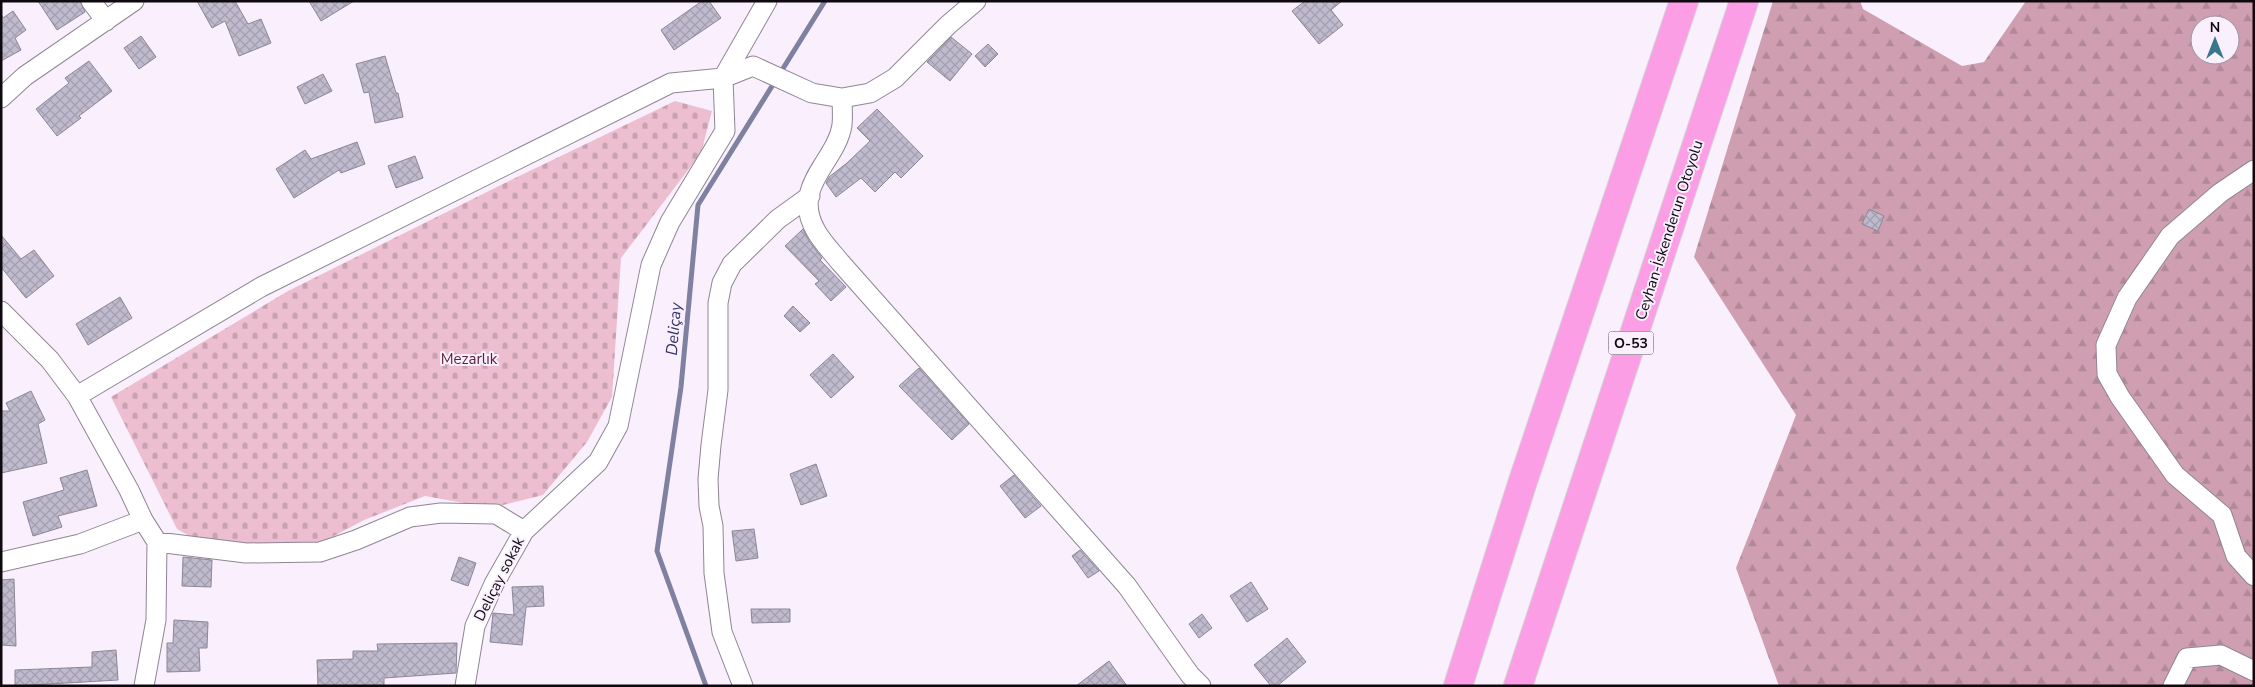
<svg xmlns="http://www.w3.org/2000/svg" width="2255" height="687" font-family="'Nunito Sans',sans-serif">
<defs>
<pattern id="forest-firs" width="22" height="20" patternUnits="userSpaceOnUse" patternTransform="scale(1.25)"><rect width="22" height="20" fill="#cf9fb1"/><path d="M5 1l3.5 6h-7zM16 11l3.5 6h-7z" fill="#b18897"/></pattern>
<pattern id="cemetery-stones" width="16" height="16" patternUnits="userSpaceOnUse" patternTransform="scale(1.25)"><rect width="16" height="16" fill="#ecbecf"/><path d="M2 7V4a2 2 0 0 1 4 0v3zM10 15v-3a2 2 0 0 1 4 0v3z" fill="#c9a2b1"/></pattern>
<pattern id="building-cross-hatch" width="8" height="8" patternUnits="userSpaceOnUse" patternTransform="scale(1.25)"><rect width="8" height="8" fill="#bfbacd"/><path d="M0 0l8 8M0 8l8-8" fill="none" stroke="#a39faf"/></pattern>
</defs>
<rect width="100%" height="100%" fill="#f9effd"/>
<!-- forest -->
<path fill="url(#forest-firs)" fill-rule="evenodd" d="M1773,1H1860L1863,9L1962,66L1984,62L2026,1H2254V686H1779L1736,568L1796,415L1694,257ZM2200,25H2230V55H2200Z"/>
<!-- cemetery -->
<path fill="url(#cemetery-stones)" d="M675,101L712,111L701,153L621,258L612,397L587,442L543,495L491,508L425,496L364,520L319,544H204L177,529L111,397L288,291L511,180Z"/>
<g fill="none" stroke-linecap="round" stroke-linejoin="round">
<!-- stream -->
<path stroke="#7f81a1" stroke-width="5" d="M706,686L657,551L681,387L698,205L825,1"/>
</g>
<!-- building -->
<path fill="url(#building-cross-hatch)" stroke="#8c8798" d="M38,1H80L85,12L57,30Z
M197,1H235L248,24L261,19L271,43L239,56L225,21L212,28Z
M309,1H354L321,21Z
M702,1H709L721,18L674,50L661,30Z
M1305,1H1342L1331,10L1343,25L1319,44L1292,11Z
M13,11L26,30L15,38L21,50L1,61V14L3,18Z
M141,36L156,57L139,69L124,48Z
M951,37L972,54L950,81L927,62Z
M988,44L998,54L985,67L975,56Z
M385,56L396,93H398L403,117L375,123L369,92L364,93L356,64Z
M89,61L112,91L79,116L81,118L57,136L36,109L69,83L65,78Z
M323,74L332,91L305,104L297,87Z
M877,109L923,156L901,178L895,172L875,192L861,178L836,197L826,183L829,177L847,163L870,141L857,128Z
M357,142L365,164L341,173L339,170L294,198L276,169L305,150L311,159Z
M415,156L423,178L396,188L388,166Z
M1869,209L1884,216L1878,231L1862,224Z
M803,229L809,241L822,258L820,260L846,287L831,301L815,284L819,281L785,246Z
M1,235L21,259L34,250L54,276L26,298L1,267Z
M120,297L132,318L88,345L76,324Z
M793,306L810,323L800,332L784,316Z
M833,354L854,377L831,398L810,375Z
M919,368L969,424L952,440L899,386Z
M31,391L45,420L38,424L47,463L1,473V411H10L6,403Z
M816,464L827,496L801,505L790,474Z
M87,470L97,506L58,516L62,527L33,536L23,502L64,490L60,478Z
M1014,475L1041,506L1025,518L1000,486Z
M754,529L758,558L736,561L732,531Z
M1080,550L1099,571L1088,578L1072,556Z
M183,557L212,560L211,587L182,586Z
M459,557L476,563L468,586L451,580Z
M14,579L16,646L1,645V580Z
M1251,582L1268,609L1247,622L1230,596Z
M543,586L544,606L526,607L522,645L490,642L493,613L514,615L512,587Z
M751,609H790V622L752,623Z
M1202,614L1212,628L1199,638L1189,624Z
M174,620L208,622L207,648H199L200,671L167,672V643H173Z
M1287,638L1306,662L1277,686H1271L1254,665Z
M457,643L456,673L384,678V686H318L317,660L353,659V651H378L377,644Z
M116,650L118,680L15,686V670L92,667V652Z
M1109,661L1127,686H1076Z"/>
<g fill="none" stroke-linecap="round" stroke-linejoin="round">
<defs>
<path id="street" d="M91,1L106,21
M1,98L25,76L134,1
M842,98C842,106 843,116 842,125C836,163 790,186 816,231C822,242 832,252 840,262L1127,586L1190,675L1201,686
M2254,170L2220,193L2170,236L2127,298L2106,345L2107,374L2120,397L2175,475L2222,515L2236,556L2254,576
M1,311L50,360L77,396L129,490L143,520L157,542L156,620L144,686
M77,396L261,287L671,83L723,78L753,66L812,93L842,98L870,93L895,78L948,25L976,1
M157,542L246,553L320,552L356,540L410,517L441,513L496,514L524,531
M1,562L80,544L143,520
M465,686L475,626L494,584L524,531L598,462L618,426L651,265L670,222L725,131L723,78L767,1
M743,686L722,632L714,573L713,526L709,506L708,479L711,445L718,390V303L722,283L732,264L778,219L810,196
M2173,686L2187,658L2221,655L2254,671"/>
<path id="highway" d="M1458,686L1522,484L1684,1
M1518,686L1744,1"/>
</defs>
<!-- street casing -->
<use href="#street" stroke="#908595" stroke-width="21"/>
<!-- highway casing -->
<use href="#highway" stroke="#d4d3d4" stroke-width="30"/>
<!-- street -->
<use href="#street" stroke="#fff" stroke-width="19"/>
<!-- highway -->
<use href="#highway" stroke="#fb9ee5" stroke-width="28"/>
</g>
<g text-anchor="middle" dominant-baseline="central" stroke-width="4" stroke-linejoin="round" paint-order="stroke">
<!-- shield labels -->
<rect fill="#f9effd" stroke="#544e56" stroke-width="1" x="1608.5" y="331.5" width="45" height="23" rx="4"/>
<g font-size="14" font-weight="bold" fill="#0e090f">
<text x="1631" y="343">O-53</text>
</g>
<!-- street labels -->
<g font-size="15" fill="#0e090f" stroke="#f9effd">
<text transform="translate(1669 230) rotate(-72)">Ceyhan-İskenderun Otoyolu</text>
<text transform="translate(499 579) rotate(-63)">Deliçay sokak</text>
</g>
<!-- park labels -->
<g font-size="15" fill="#591e39" stroke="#f9effd">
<text x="469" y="359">Mezarlık</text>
</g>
<!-- water labels -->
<g font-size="16" font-style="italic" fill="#303066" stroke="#f9effd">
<text transform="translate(674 329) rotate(-85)">Deliçay</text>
</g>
</g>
<!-- border -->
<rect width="2255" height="687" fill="none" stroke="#0e090f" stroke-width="5"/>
<!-- north arrow -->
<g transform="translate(2215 40)"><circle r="24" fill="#f9effd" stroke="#9b939e"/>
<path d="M0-4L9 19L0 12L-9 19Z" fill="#3a778d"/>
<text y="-8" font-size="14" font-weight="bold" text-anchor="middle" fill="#0e090f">N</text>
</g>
</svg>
